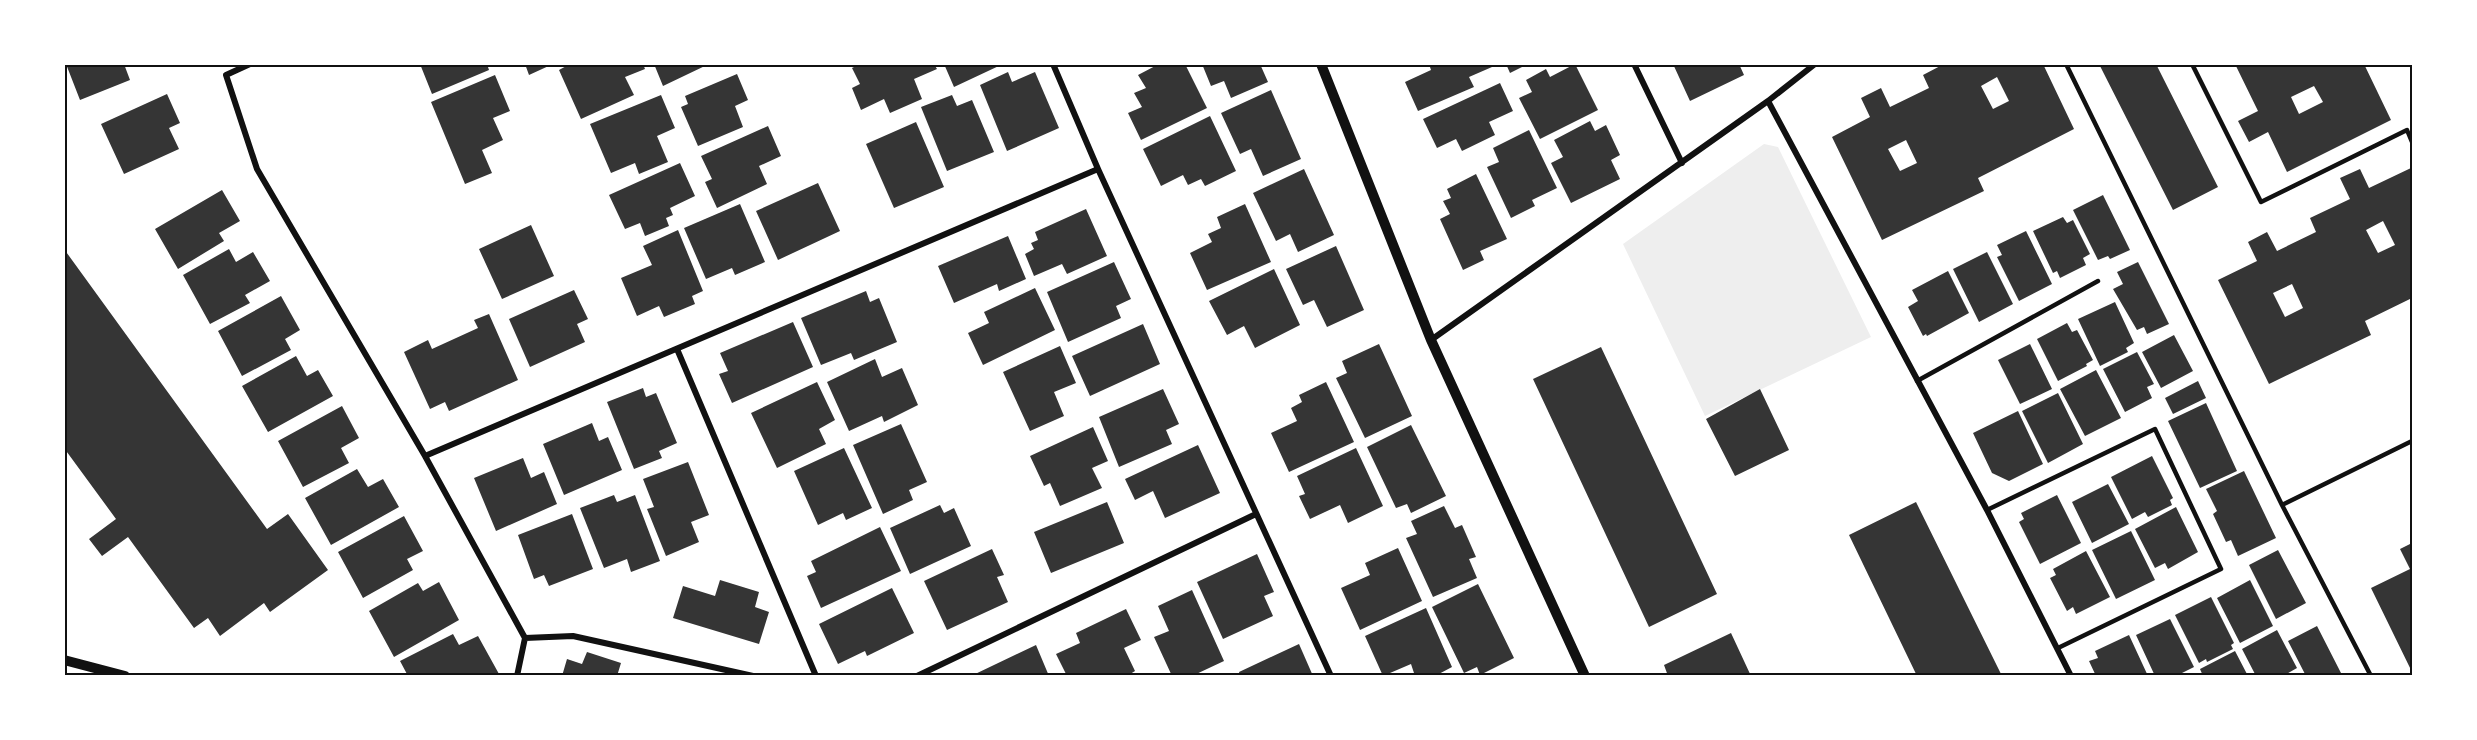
<svg xmlns="http://www.w3.org/2000/svg" width="2477" height="740" font-family="'DejaVu Sans',sans-serif">
<rect width="100%" height="100%" fill="#fff"/>
<!-- green -->
<path fill="#eee" d="M1764,144L1778,147L1871,337L1705,416L1623,244Z"/>
<!-- building -->
<path fill="#353535" fill-rule="evenodd" d="M66,64H124L130,80L80,100Z
M420,64H487L489,70L432,94Z
M525,64H553L529,75Z
M570,64H643L645,69L625,77L634,95L581,119L559,70Z
M654,64H709L663,86Z
M860,64H934L937,69L914,79L922,99L890,113L884,99L861,110L852,88L860,84L852,68Z
M944,64H1003L954,87Z
M1159,64H1185L1207,108L1141,140L1128,113L1142,107L1134,93L1146,88L1138,75Z
M1202,64H1260L1268,82L1231,98L1224,81L1211,86Z
M1429,64H1491L1492,67L1469,77L1474,87L1418,111L1405,82L1431,70Z
M1506,64H1528L1510,73Z
M1575,64L1598,110L1540,139L1519,98L1532,92L1526,80L1546,69L1550,77Z
M1673,64H1739L1744,75L1690,101Z
M1944,64H2043L2074,129L1978,178L1984,191L1882,240L1832,137L1870,117L1861,98L1881,88L1890,107L1929,88L1923,75ZM1997,77L2009,101L1993,109L1981,86ZM1906,140L1917,163L1900,171L1888,149Z
M2099,64H2156L2218,187L2173,210Z
M2235,64H2364L2391,120L2287,172L2268,132L2249,142L2238,121L2258,111ZM2314,86L2323,102L2299,114L2291,97Z
M1008,72L1012,82L1035,72L1059,128L1007,151L980,85Z
M737,74L748,100L735,106L743,127L698,146L681,107L688,104L685,96Z
M495,75L510,111L493,118L503,140L482,150L492,173L465,184L431,102Z
M1500,83L1513,111L1489,122L1495,135L1462,151L1456,139L1437,148L1423,119Z
M1271,90L1301,159L1263,176L1251,149L1240,154L1221,113Z
M167,94L180,123L169,128L179,149L124,174L101,124Z
M661,95L675,128L657,136L668,162L639,174L635,163L611,173L590,124Z
M952,95L957,106L972,100L994,152L947,171L921,107Z
M1210,116L1236,171L1205,186L1201,179L1188,185L1183,175L1161,186L1143,149Z
M1590,121L1595,131L1606,125L1620,155L1611,160L1620,179L1571,203L1551,163L1563,157L1554,140Z
M916,122L944,187L894,208L866,144Z
M768,126L781,156L759,166L767,184L717,208L705,182L712,179L701,156Z
M1529,130L1557,188L1532,200L1535,206L1511,218L1487,167L1499,162L1493,148Z
M680,163L695,196L670,208L673,215L666,218L669,226L645,236L640,223L625,229L609,195Z
M2411,168L2412,172V298L2365,321L2371,335L2269,384L2218,280L2257,261L2248,242L2267,232L2277,251L2316,232L2310,218L2350,199L2340,178L2360,169L2369,188ZM2383,221L2395,245L2378,253L2366,230ZM2292,284L2303,308L2285,317L2273,293Z
M1304,169L1334,235L1298,252L1290,234L1276,241L1253,193Z
M1476,174L1507,239L1480,251L1484,260L1463,270L1440,219L1450,214L1443,201L1451,198L1447,189Z
M818,183L840,231L778,260L756,211Z
M222,190L240,221L219,233L224,241L178,269L155,229Z
M2103,195L2130,250L2110,259L2108,256L2098,260L2073,210Z
M740,204L765,262L735,275L732,268L706,279L684,228Z
M1245,204L1271,262L1207,290L1190,253L1212,242L1208,234L1221,228L1217,217Z
M1086,209L1107,256L1067,274L1062,264L1034,276L1025,254L1034,249L1031,243L1038,240L1035,232Z
M2063,217L2067,223L2073,220L2090,254L2083,258L2086,265L2060,278L2057,271L2053,273L2033,231Z
M531,225L554,276L502,299L479,249Z
M678,230L703,291L692,296L695,304L664,317L659,306L637,316L621,278L652,265L643,246Z
M2026,231L2052,284L2019,301L1997,257L2002,255L1997,245Z
M1008,236L1026,279L999,291L997,284L954,303L938,266Z
M1336,246L1364,310L1327,327L1314,300L1303,305L1286,269Z
M64,249L267,529L288,514L328,570L270,612L264,603L220,636L208,618L194,628L128,537L102,556L89,539L116,519L64,448Z
M229,249L236,262L253,252L270,281L245,295L250,303L210,324L183,275Z
M1987,252L2013,304L1979,322L1953,269Z
M1114,262L1131,299L1116,306L1121,318L1068,342L1047,292Z
M2138,262L2169,324L2147,334L2144,327L2137,330L2113,289L2123,284L2117,272Z
M1274,269L1300,325L1255,348L1244,326L1227,335L1209,301Z
M1948,271L1969,313L1927,336L1926,334L1923,336L1908,307L1918,301L1912,290Z
M1035,288L1055,330L983,365L968,333L989,323L984,312Z
M574,290L588,319L577,324L585,342L530,367L509,319Z
M866,291L870,302L879,298L897,342L854,360L851,353L821,365L801,318Z
M281,296L300,330L285,339L291,350L242,376L218,331Z
M2115,302L2134,343L2126,348L2128,352L2100,366L2078,319Z
M489,314L518,380L449,411L445,402L430,409L404,352L428,340L432,349L478,328L474,320Z
M793,322L813,367L732,403L719,374L728,371L720,353Z
M2067,323L2072,332L2077,330L2093,360L2086,364L2087,366L2058,381L2037,339Z
M1143,324L1160,364L1090,396L1072,356Z
M2174,335L2193,371L2161,388L2142,352Z
M1379,344L1412,416L1365,438L1336,378L1347,373L1342,361Z
M2030,344L2052,389L2020,404L1998,360Z
M1060,346L1076,383L1054,392L1064,416L1030,431L1003,372Z
M1601,347L1717,594L1649,627L1533,379Z
M2137,352L2154,384L2147,387L2152,398L2125,412L2103,369Z
M296,356L307,376L318,370L333,396L268,432L242,386Z
M875,359L882,377L902,368L918,405L884,422L882,416L849,431L827,382Z
M2096,370L2121,418L2085,436L2060,389Z
M2198,381L2206,398L2173,414L2165,398Z
M817,382L835,420L819,429L826,444L777,468L751,413Z
M1326,382L1354,442L1289,472L1271,433L1297,421L1291,408L1302,402L1299,395Z
M643,388L646,397L656,393L677,443L659,451L662,458L634,469L607,402Z
M1163,389L1179,424L1166,430L1172,444L1119,467L1099,417Z
M1760,389L1789,450L1735,476L1706,419Z
M2058,393L2083,444L2048,463L2022,411Z
M2206,403L2237,471L2200,488L2168,421Z
M342,406L359,438L341,448L349,463L303,487L278,441Z
M2018,411L2043,464L2009,481L1992,473L1973,433Z
M592,423L599,441L608,437L622,470L564,495L543,444Z
M901,424L927,482L909,490L913,500L883,514L853,445Z
M1411,425L1446,496L1411,513L1407,504L1396,508L1367,447Z
M1093,427L1108,461L1092,468L1102,488L1060,506L1050,483L1044,486L1030,456Z
M1198,445L1220,493L1165,518L1153,491L1135,500L1125,479Z
M844,448L872,508L846,520L843,513L818,525L794,471Z
M1356,448L1383,506L1348,523L1340,505L1310,519L1299,496L1305,494L1297,476Z
M2152,456L2173,498L2170,500L2172,505L2148,517L2145,512L2132,519L2111,477Z
M523,458L531,478L544,472L557,504L496,531L474,478Z
M688,462L709,515L691,522L699,542L666,556L647,509L654,507L643,479Z
M357,469L368,487L383,479L399,507L331,545L305,498Z
M2244,471L2276,538L2238,556L2231,540L2226,542L2213,514L2217,511L2206,489Z
M2108,484L2129,524L2092,543L2072,502Z
M614,495L617,502L635,495L660,561L631,572L627,559L604,568L580,508Z
M2057,495L2081,543L2040,564L2019,522L2024,519L2021,513Z
M1107,502L1124,543L1051,573L1034,532Z
M1916,502L2002,676H1917L1849,535Z
M940,505L944,513L954,508L971,546L910,574L890,528Z
M1444,506L1455,528L1462,525L1476,557L1469,559L1477,578L1433,597L1406,538L1417,534L1411,521Z
M2176,507L2198,552L2168,569L2165,563L2155,568L2135,529Z
M572,514L593,569L549,586L544,575L534,579L518,535Z
M404,516L423,551L407,559L413,570L363,598L338,552Z
M880,527L901,571L821,608L807,576L816,572L811,561Z
M2131,531L2155,580L2116,599L2092,550Z
M2412,543V672L2371,588L2410,569L2400,549Z
M1398,548L1422,601L1360,630L1341,588L1370,575L1365,563Z
M992,549L1004,575L997,577L1008,602L947,630L924,581Z
M2278,550L2306,603L2276,619L2249,565Z
M2086,551L2110,597L2076,614L2073,607L2067,611L2050,578L2056,575L2053,569Z
M1257,554L1274,592L1264,596L1273,616L1223,639L1197,582Z
M720,580L759,592L755,607L769,612L759,644L673,618L683,586L715,596Z
M2250,580L2273,626L2240,643L2217,598Z
M439,582L459,620L394,657L369,611L418,583L423,591Z
M1478,584L1514,658L1480,675L1477,667L1464,673L1432,607Z
M892,588L914,633L867,656L865,651L838,664L819,624Z
M1192,590L1224,661L1192,676H1172L1154,637L1169,631L1158,606Z
M2211,597L2234,643L2231,645L2233,649L2207,662L2206,659L2199,663L2175,615Z
M1426,608L1452,667L1435,676H1415L1411,664L1383,676L1365,636Z
M1126,609L1141,640L1124,648L1135,671L1127,676H1067L1056,654L1080,643L1076,633Z
M2170,619L2194,667L2176,676H2155L2136,635Z
M2317,626L2341,673L2336,676H2306L2288,641Z
M2277,630L2297,668L2283,676H2256L2242,649Z
M1731,633L1751,676H1668L1664,665Z
M453,634L459,645L478,636L499,674L495,676H408L400,661Z
M2129,635L2148,676H2096L2089,661L2098,658L2095,651Z
M1299,644L1313,676H1240L1239,672Z
M1036,645L1049,676H971Z
M2235,651L2248,676H2203L2200,669Z
M587,652L621,663L617,676H562L567,659L582,664Z"/>
<g fill="none" stroke-linecap="round" stroke-linejoin="round">
<!-- service -->
<path stroke="#111" stroke-width="4.5" d="M2066,64L2282,505L2371,676
M2192,64L2261,202L2407,130L2412,142
M1917,381L2098,281
M2282,505L2412,441
M1987,510L2155,429L2221,569L2058,648"/>
<!-- minor -->
<path stroke="#111" stroke-width="6" d="M250,64L226,75L257,169L425,456L525,638L517,676
M1053,64L1098,169L1331,676
M1634,64L1682,163
M1768,101L1987,510L2071,676
M1431,340L1768,101L1815,64
M677,349L816,676
M425,456L1098,169
M525,638L573,636L753,676
M917,676L1256,514"/>
<!-- tertiary -->
<path stroke="#111" stroke-width="10" d="M1321,64L1431,340L1585,676
M64,660L125,676"/>
</g>
<!-- border -->
<rect width="2477" height="740" fill="none" stroke="#ffffff" stroke-width="132"/>
<rect x="66" y="66" width="2345" height="608" fill="none" stroke="#111" stroke-width="2"/>
</svg>
